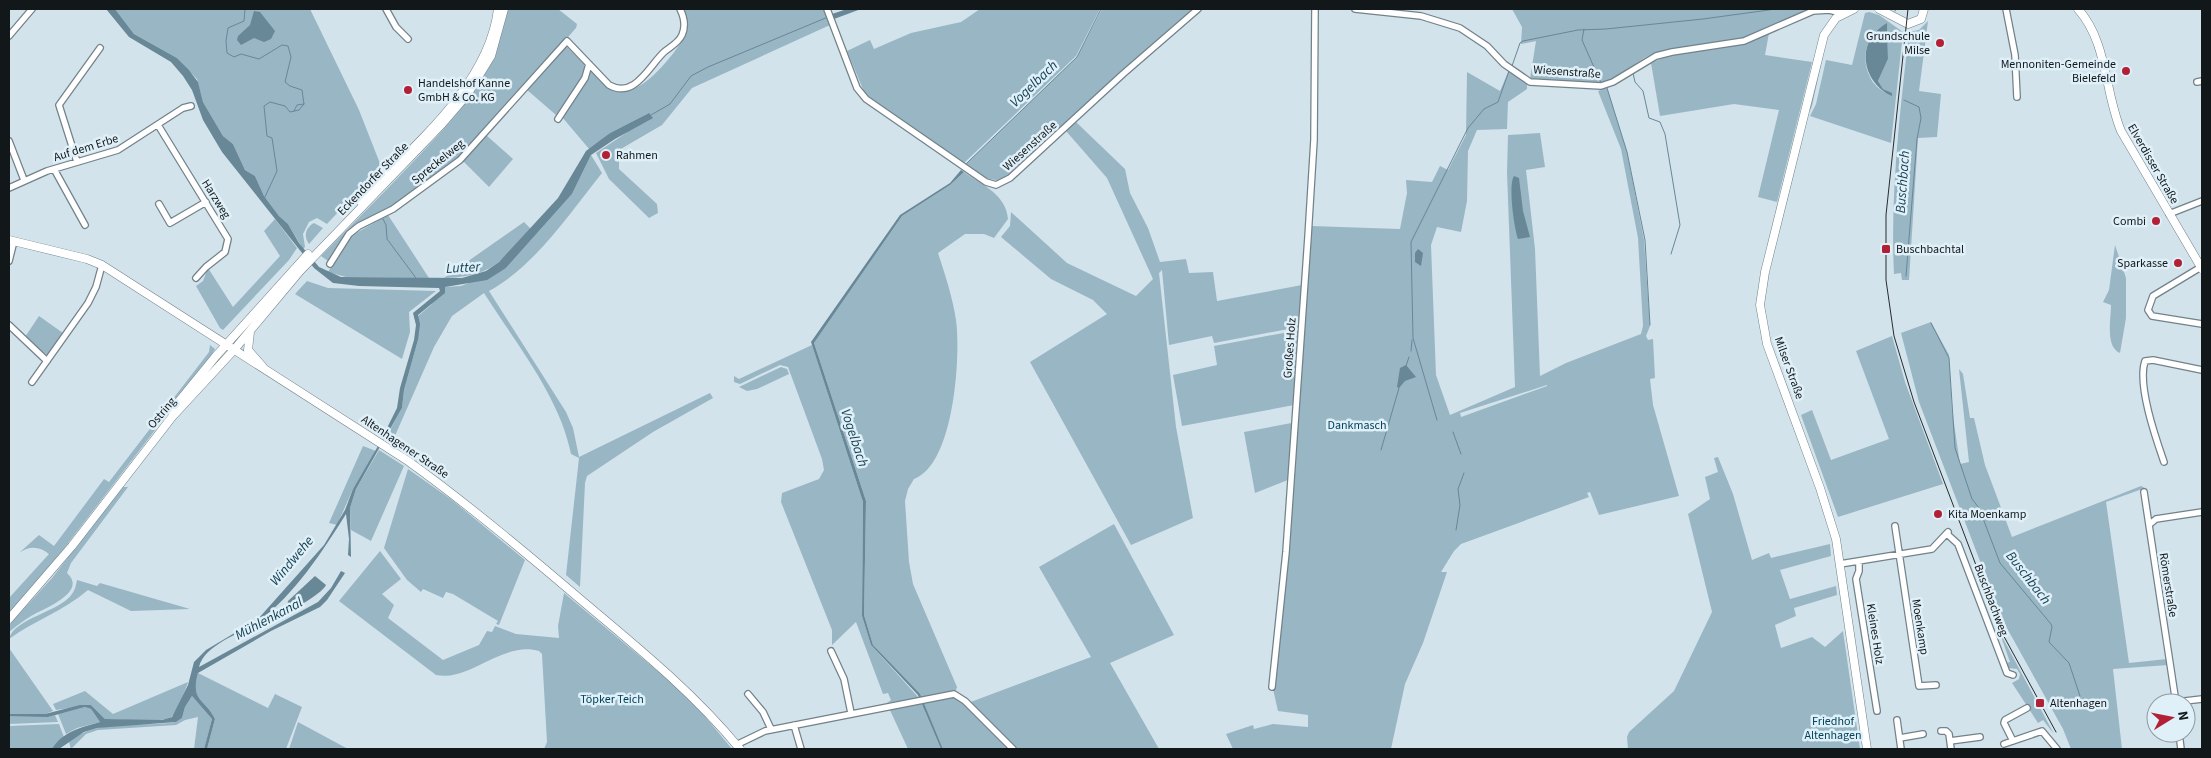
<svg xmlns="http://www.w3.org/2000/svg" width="2211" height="758" font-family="'Source Sans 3',sans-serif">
<rect width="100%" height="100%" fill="#d3e3eb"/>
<!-- green -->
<path fill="#99b6c5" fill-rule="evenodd" d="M115,9H310L359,110L381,166L327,224L317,218L309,222L303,234L305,247L303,249L288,224L279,216L264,196L255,176L245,170L233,144L223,136L203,102L197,79L177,58L134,34Z
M507,9H558L577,24L576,28L462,157L398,204L356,224L328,261L321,256C351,225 382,195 411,164C457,116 496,76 507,9Z
M682,9H824L830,25L692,88L662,125L619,150V169L657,204L658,213L649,218L609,179L596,153L626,133L649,113L610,133L590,150L562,117L590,70L613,91C640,99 671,58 684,38L686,29Z
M980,9H1100L1076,56L964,163L865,94L847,51L870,40L874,49L911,33L961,22Z
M1102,9H1195L1111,81L1003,179C988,183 978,173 966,164L1077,57Z
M1512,9H1817L1805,11L1746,39L1654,53C1636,60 1621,80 1601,83L1530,79L1536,41L1521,44L1522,27Z
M1869,12L1879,15L1903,32L1891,143L1810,116L1816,104L1826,60L1852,65L1865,13ZM1887,24L1888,59L1878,81L1883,89L1891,93H1886C1879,89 1873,84 1870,77C1860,58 1867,31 1887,24Z
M1928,21L1919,91L1941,94L1937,137L1918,138L1909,280H1902L1901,273L1894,274C1890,193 1900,112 1909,32L1919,30Z
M1769,33L1765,55L1812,62L1777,202L1758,197L1779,110L1734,104L1660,116L1651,63L1672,54L1747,44Z
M1826,42L1812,106L1810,111L1808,110Z
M565,45L587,67L585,74L556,115L526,89Z
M1509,70L1527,83V89L1508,102L1507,129L1477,130L1468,151L1467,201L1461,232L1437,227L1431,245L1436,375L1450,415L1515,387L1507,172L1508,135L1540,133L1545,167L1526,170L1535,249L1540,376L1566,363L1641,334L1643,326L1638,238L1621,149L1598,91L1607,88L1627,152L1644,240L1650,326L1646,336L1648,340L1653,339L1655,378L1650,379L1653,405L1679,496L1599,515L1590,492L1587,493L1589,497L1461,544L1454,551L1441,572H1447L1423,643L1405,684L1391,749H1233L1226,734L1253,725L1254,729L1273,724L1308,727V715L1278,711L1273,689L1293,478L1255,493L1244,432L1297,422L1311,226L1400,229L1407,193L1406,180L1432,182L1440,166L1448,170L1466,135L1467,72L1500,91ZM1547,385V386L1461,417L1460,413Z
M1076,122L1125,169L1130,193L1148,228L1160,262L1186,259L1189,273L1213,272L1217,301L1302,285L1299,327L1214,343L1212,336L1169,345L1162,270L1159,273L1176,427L1193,518L1131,545L1030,362L1107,314L1093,300L1051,279L1001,237L1010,226L1011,212L1067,263L1136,296L1153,279L1107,178L1066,131Z
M486,135L513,159L489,187L462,160Z
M591,155L602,173C569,214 536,265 489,291L566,412L573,428L579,457L710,393L713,398L653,432L587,476L585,483L580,587L566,575L579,458L571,454C560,397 515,342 484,293L452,316L434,347L394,438L391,442L385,439L402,408L404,390L418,340V316L431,305L445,287L461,286L506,268L572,194Z
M964,172C982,185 1006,194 1008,219L994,238L984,234H965L938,253C945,274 953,299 956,320C961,356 954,465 914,479L908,489L905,501L909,562L913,584L957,687L955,693L921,698L873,645L864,615L866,501L814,343L902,216L950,185Z
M388,215L429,278L346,277L328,272L351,236Z
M275,219L297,248L289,260L223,330L220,328L196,286L203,281L208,268L233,307L280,256L264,231Z
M524,222L531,229C501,261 492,277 444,278Z
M314,223L323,228L309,244C303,236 306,227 314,223Z
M2115,245L2126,278V318L2120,353C2105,347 2111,319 2111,305L2103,302L2109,290Z
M307,281L328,288L436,291L409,312L410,332L402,359L295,294Z
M39,316L63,333L47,355L25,337Z
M1931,322L1949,355L1952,410L1960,464L1969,462L1959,369L1963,374L1970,418H1974L1985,465L2012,537L2141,486L2145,488L2106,502L2129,663L2167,659L2168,665L2113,669L2122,749H2071L2063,729L2003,621L1919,402L1901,333Z
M1299,330L1294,405L1182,426L1173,375L1217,365L1214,346Z
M1892,336L1905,382L1943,484L1838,517L1801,415L1812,410L1831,460L1889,439L1856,351Z
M210,345L215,349L209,360L62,551L9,613V598L49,554C39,546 29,546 19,553L39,535L54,546L104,479L109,482L209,352Z
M812,345L863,502L862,616L871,645L919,698L887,703L891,700L888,693L883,694L856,622L832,645V630L781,502L782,493L819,479L824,470L822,459L788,367L780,365L740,384L734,382V376L739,379Z
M781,367L787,369L789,374L757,389L747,391L739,387Z
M363,446L376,451L353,489L337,525L329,523Z
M379,450L404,466L371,541L351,530L350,508L356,489Z
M1718,457L1733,494L1752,560L1769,553L1771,558L1830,544L1831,556L1780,570L1790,599L1836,586L1837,595L1794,608L1796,616L1775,625L1781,648L1812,637L1825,647L1843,631L1860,749H1628L1627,737L1629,732L1674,691L1712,612L1688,514L1710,499L1705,477L1718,472L1714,458Z
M408,469L452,500L525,560L499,625L496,624L498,621L453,594L446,592L443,598L423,589L421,592L407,580L384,548Z
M123,487H128L71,563L67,573C88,592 45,608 31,616C23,621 16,626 9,632V625L52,578Z
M1114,524L1174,635L1110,663L1159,749H1014L968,703L1091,657L1039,567Z
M380,551L401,579L382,594L394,605L388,618L443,660L479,645L487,631L492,632L495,626L516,634L559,638L558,626L564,593L672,683L698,708L732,749H544L547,742L542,654L539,651C504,640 469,682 436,675L339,601Z
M77,580L97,586L100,583L190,609L131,611L88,590C64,611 35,620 9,639C14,618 60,612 72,594C75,590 76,585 77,580Z
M1999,631L2054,734L2043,720L2038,723L2014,686L2012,683L2019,679L2020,674L2017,669L2008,668L2006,663L2010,662Z
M9,648L53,711L45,714H9Z
M198,673L268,708L275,694L302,707L286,749H207L215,719C206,699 190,702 198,673Z
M188,682C186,689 176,714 171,717C159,724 120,719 105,719L91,705L56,710L53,704L85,691L113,714Z
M192,696L212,719L204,749H194L198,717L185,720L176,725L98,730L86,734L71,749L69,742C98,717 140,728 176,722L182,718L185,707Z
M956,696L1010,749H943L922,700Z
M920,700L941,749H908L889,708Z
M85,707L91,709L100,722L77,728L66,734L58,714Z
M34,715L48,717L55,715L58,722L9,724V716Z
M298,722L348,749H289Z
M59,724L64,737L52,749H9V726Z"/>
<!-- water -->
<path fill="#688797" d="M106,9H115L134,34L177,58L189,70L198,82L203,102L223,136L233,144L245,170L255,176L264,196L279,216L288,224L299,243L319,267L341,277L462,278L486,271L499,262L558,198L586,151L610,133L649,113L653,118L615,139L591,155L572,194L506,268L487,280L445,287V293L418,315L420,324L418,340L404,390L402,408L356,489L350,508L351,557L348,555L349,539L346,514C322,552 295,594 259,621C241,634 205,644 199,667L318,602L331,588L341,571L345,573L327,600L320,607L271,631L198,673C190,702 206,699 215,719L207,749H204L212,719L192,696L185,707L182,718L176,722L97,728L84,732L59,749H52C62,732 82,727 100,722L91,709L85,707L48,717L9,716V714H45L80,705H91L105,719L162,720L172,717L188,685L194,662L206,650L258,619L324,545L345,510L353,489L378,446L397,408L400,388L414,340L416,325L413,313L440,291L439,288L359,286L333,283L314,268L222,152L203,120L192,90L183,76L171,62L129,37Z
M847,9H861L834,19L832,14Z
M254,11L260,12L275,31L271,39L264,42L254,38L241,45L237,40L238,36L250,25Z
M1887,23L1888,59L1878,81L1883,89L1892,93V96C1861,82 1855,40 1887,23Z
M961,170L964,172L950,185L902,216L814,343L866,501L864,615L873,645L920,694L943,749H941L918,695L871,645L862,616L863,502L811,342L900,215L950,183Z
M1514,176L1519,178L1523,211L1530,237L1518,239C1514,227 1508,185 1514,176Z
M1418,249L1423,253L1421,266L1415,262V253Z
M1406,365L1416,377L1405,381L1399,388L1397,387L1400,368Z
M315,576L326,585C323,592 296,610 287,609L288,601Z"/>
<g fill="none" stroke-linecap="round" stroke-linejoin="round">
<!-- stream -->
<path stroke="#688797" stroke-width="1" d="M245,9L244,21L228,28L226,41L227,53L234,57L241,54L259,59L282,45L288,46L291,57L285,82L290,86L302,90L304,104L299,110L290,112L285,106L270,102L264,106L267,136L272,138L277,171L264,199
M1895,11L1896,9
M1584,29L1582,40L1601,83
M1512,66L1520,43L1523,41L1578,30L1606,29L1703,19L1776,9
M1633,73L1635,82L1643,91L1649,118L1660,122L1665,134L1680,225L1671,254
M1607,88L1627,152L1645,240L1650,325
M1904,100L1919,107L1921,118L1917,139L1906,276
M294,111L297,105L304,104
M651,115L670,104L691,76L708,67L828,17
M966,164L1077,57L1101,9
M383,219L386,225L387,239L416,278
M1931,323L1949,358L1955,448L1972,499L1979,508L2000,563L2051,624L2052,627L2049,642L2069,663L2080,696
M1411,351L1412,340
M1406,366L1409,357
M1437,420L1413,338L1411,242L1468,128L1484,109L1498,102L1509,71
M1453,432L1461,454
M1381,450L1399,388
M1456,530L1460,505L1458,489L1464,473"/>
<defs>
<path id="street" d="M386,9L396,27L408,39
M827,9L857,88L866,99L986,182L996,185L1010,178L1123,74L1198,9
M1355,9L1421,16L1460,28L1487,46L1504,64L1530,82L1601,86L1613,82L1656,56L1672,52L1744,41L1813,11L1829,10L1842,13
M2006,9L2015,55L2017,97
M9,36L32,9
M2197,82L2202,81
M558,119L585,78L589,64
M158,125L228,239L225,252L206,267L196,278
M9,141L24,180
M77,162L59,105L100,48
M54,169L85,225
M9,188L47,171L118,150L183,108L191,106
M159,204L170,223L206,202
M2169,214L2202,201
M9,261L14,241
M330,264L349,234L359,226L393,209L460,160L567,41L609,85C634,99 648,68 663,53C669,47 678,44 682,35C686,26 684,17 680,9
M2201,267L2153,296L2148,310L2152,316L2202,324
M9,325L47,361
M32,382L88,303L96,287L102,265
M2164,462C2156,439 2137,385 2145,361L2153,360L2202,370
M2144,492L2176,703
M2150,524L2156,519L2202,512
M1895,526L1919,686L1936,685
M1947,534L1958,544L2007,673L2013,675
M1859,561V571L1856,579L1877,711
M1840,564L1932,549L1948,532
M831,651L844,679L851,713
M1272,687L1286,552L1308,237L1314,140L1315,9
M748,694L763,712L771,729
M2176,702L2202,699
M1897,720L1901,749
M794,725L801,749
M1941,731H1946L1949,734L1951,749
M2179,733L2181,749
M1900,738L1923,734
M1950,741L1980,737
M2013,741L2004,723L2005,720L2027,708
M2004,744L2042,731L2057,749
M736,745L765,731L954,694L965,701L1013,749"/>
<path id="secondary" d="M1854,9L1836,18L1824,35L1765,272L1760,305L1767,344L1820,488L1836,539L1867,749
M1879,9L1908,24L1921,19L1924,9
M2078,9C2108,43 2104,90 2121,131L2202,269
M360,201C411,148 489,86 498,9
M9,240L87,259L102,265L408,461C468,504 524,551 580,599C636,646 693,692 740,749
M250,332L248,350L263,367
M171,411L216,356L308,254
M9,619L72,546L172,417L233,351L300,271L442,124L467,95L491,56L504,9"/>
</defs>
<!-- street casing -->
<use href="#street" stroke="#738289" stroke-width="8"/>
<!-- secondary casing -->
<use href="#secondary" stroke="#738289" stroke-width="9"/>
<!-- street -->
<use href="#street" stroke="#fff" stroke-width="5.5"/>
<!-- secondary -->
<use href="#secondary" stroke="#fff" stroke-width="8"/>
<!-- tram -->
<path stroke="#262c2f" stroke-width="1" d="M1908,9L1886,215V280L1894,336L1914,402L2001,631L2056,732"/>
</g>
<!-- markers -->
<g fill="#b32036" stroke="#e0f0f8" stroke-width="2">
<circle cx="1940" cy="43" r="5"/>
<circle cx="2126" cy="71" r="5"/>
<circle cx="408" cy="90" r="5"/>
<circle cx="606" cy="155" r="5"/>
<circle cx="2156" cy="221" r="5"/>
<rect x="1881" y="244" width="10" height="10" rx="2.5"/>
<circle cx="2178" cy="263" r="5"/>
<circle cx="1938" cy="514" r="5"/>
<rect x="2035" y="698" width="10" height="10" rx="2.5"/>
</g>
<g text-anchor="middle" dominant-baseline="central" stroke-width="5" stroke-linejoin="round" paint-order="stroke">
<!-- poi labels -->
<g font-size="12" fill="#12171a" stroke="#e0f0f8" text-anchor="start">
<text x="1930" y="36" text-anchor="end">Grundschule<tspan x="1930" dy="14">Milse</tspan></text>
<text x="2116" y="64" text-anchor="end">Mennoniten-Gemeinde<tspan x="2116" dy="14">Bielefeld</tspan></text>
<text x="418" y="83">Handelshof Kanne<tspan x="418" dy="14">GmbH &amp; Co. KG</tspan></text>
<text x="616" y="155">Rahmen</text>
<text x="2146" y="221" text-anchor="end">Combi</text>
<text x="1896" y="249">Buschbachtal</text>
<text x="2168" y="263" text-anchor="end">Sparkasse</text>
<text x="1948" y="514">Kita Moenkamp</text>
<text x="2050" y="703">Altenhagen</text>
</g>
<!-- street labels -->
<g font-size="12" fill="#12171a" stroke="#e0f0f8">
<text transform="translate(1567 72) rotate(4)">Wiesenstraße</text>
<text transform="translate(1030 146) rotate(-42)">Wiesenstraße</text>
<text transform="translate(86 148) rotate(-17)">Auf dem Erbe</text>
<text transform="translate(438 162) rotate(-39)">Spreckelweg</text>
<text transform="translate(2153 164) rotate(60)">Elverdisser Straße</text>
<text transform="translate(373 179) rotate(-46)">Eckendorfer Straße</text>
<text transform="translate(216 199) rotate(58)">Harzweg</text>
<text transform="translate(1290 348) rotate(-86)">Großes Holz</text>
<text transform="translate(1789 368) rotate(70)">Milser Straße</text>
<text transform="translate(162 413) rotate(-50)">Ostring</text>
<text transform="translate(405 447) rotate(34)">Altenhagener Straße</text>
<text transform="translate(2168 585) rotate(81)">Römerstraße</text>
<text transform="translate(1991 600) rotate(69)">Buschbachweg</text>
<text transform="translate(1920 627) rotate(81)">Moenkamp</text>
<text transform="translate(1875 634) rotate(81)">Kleines Holz</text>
</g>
<!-- park labels -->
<g font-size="12" fill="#00435b" stroke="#e0f0f8">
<text x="1357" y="425">Dankmasch</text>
<text x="612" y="699">Töpker Teich</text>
<text x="1833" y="721">Friedhof<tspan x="1833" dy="14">Altenhagen</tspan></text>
</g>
<!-- water labels -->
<g font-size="14" font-style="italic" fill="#113d50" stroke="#e0f0f8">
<text transform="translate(1034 84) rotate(-44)">Vogelbach</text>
<text transform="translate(1903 182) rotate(-86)">Buschbach</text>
<text transform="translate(463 268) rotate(-3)">Lutter</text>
<text transform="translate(854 438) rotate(72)">Vogelbach</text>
<text transform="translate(292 561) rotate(-50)">Windwehe</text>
<text transform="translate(2028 578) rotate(52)">Buschbach</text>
<text transform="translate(269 619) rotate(-28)">Mühlenkanal</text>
</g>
</g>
<!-- border -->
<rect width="2211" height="758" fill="none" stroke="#12171a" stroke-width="20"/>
<!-- north arrow -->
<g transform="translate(2171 718) rotate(80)"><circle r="24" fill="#e0f0f8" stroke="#8e999f"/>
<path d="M0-4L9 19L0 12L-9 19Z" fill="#b32036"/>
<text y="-8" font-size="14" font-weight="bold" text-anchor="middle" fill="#12171a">N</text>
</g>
</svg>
